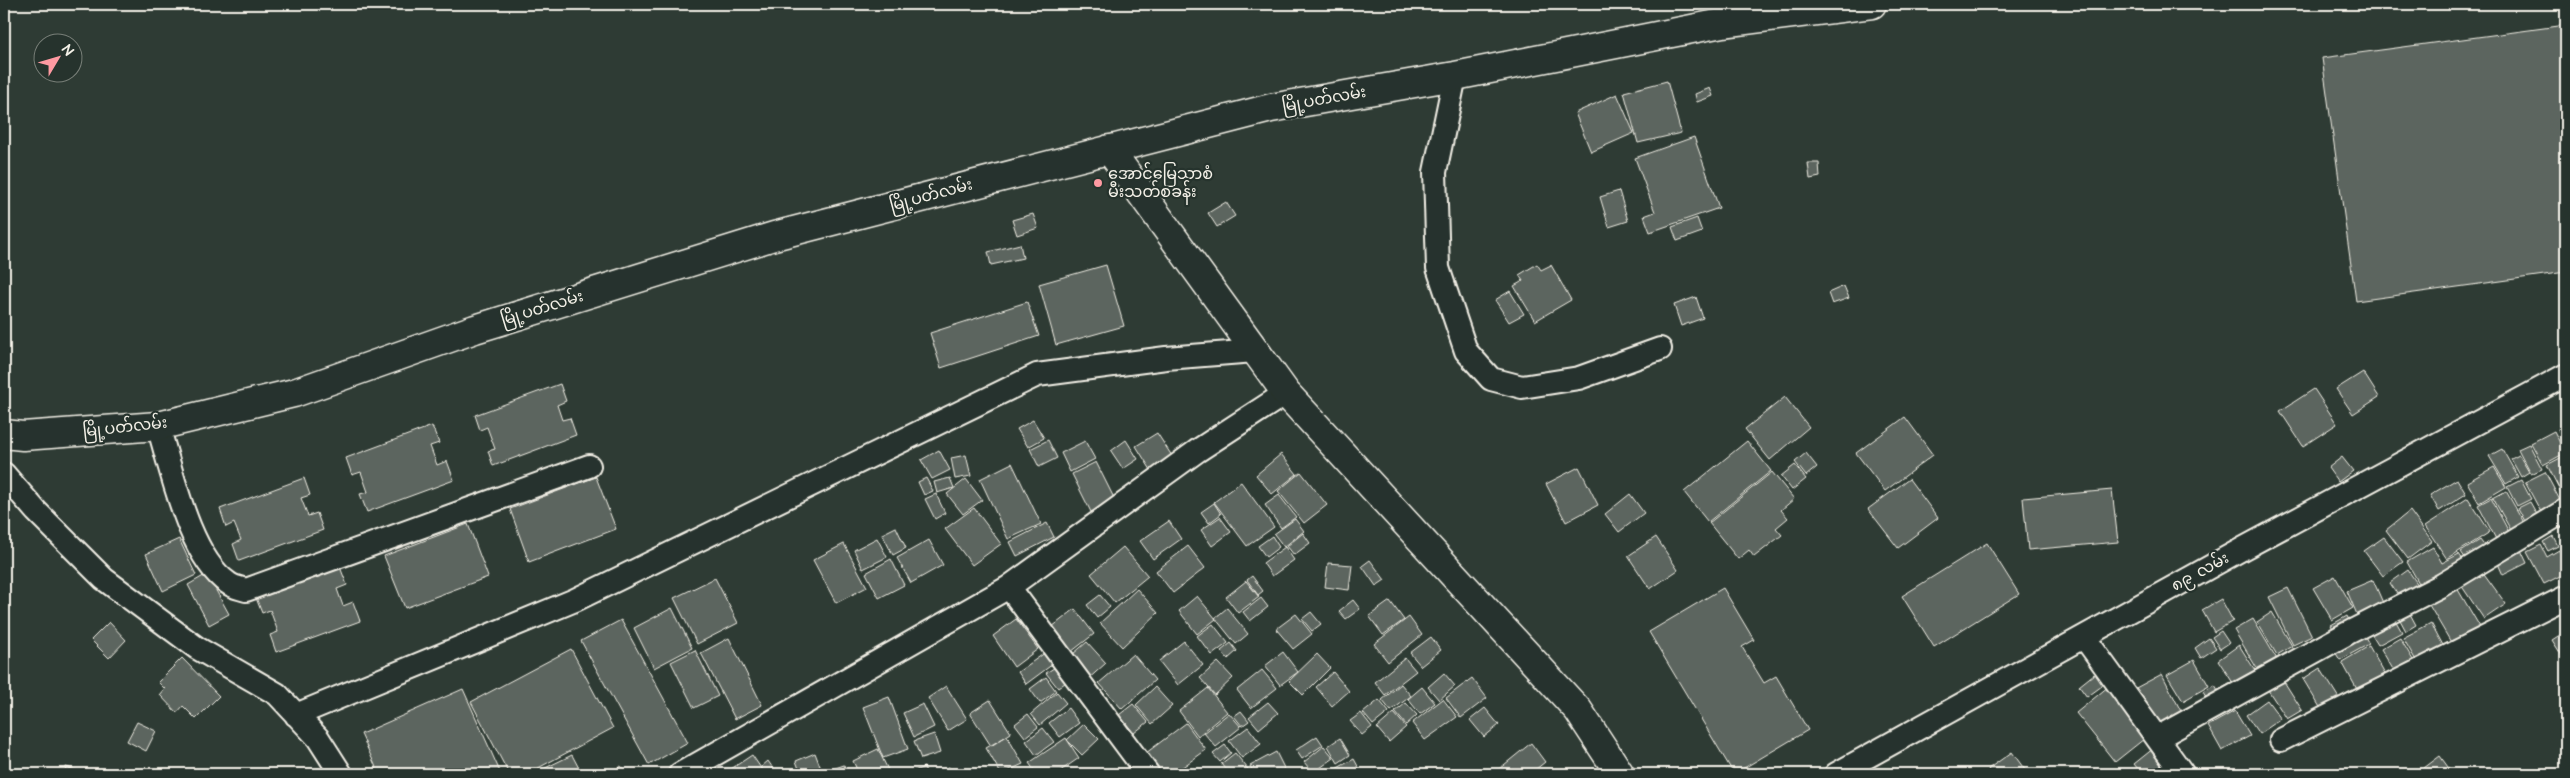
<svg xmlns="http://www.w3.org/2000/svg" width="2570" height="778" font-family="'Architects Daughter','Noto Sans Myanmar',sans-serif">
<rect width="100%" height="100%" fill="#2e3b34"/>
<filter id="ink" filterUnits="userSpaceOnUse"><feTurbulence type="fractalNoise" baseFrequency=".02" numOctaves="2"/><feDisplacementMap in="SourceGraphic" scale="10" xChannelSelector="R" yChannelSelector="G"/><feConvolveMatrix kernelMatrix="1 2 1 2 8 2 1 2 1" color-interpolation-filters="sRGB"/></filter>
<g filter="url(#ink)">
<!-- building -->
<path fill="#5c655e" stroke="#f4f1e8" d="M2566,25V272L2356,301L2322,58Z
M1667,81L1681,133L1638,143L1624,92Z
M1710,88L1713,96L1697,102L1695,94Z
M1617,94L1634,133L1591,152L1575,113Z
M1694,137L1719,208L1650,232L1644,216L1655,212L1635,158Z
M1808,163H1819L1820,177L1810,179Z
M1619,191L1628,221L1609,227L1600,197Z
M1226,202L1235,216L1217,227L1208,213Z
M1033,214L1038,228L1017,235L1012,220Z
M1697,218L1702,232L1677,241L1672,227Z
M1020,244L1023,258L991,265L988,252Z
M1537,264L1541,270L1551,265L1571,300L1535,321L1514,286L1523,281L1519,275Z
M1106,265L1124,326L1056,345L1039,284Z
M1844,286L1849,298L1832,304L1828,293Z
M1510,291L1524,314L1509,322L1495,300Z
M1696,297L1703,318L1681,326L1674,305Z
M1027,302L1039,336L941,368L930,333Z
M2363,372L2379,397L2353,414L2336,389Z
M560,384L566,401L557,405L562,420L570,418L576,435L493,466L488,451L495,449L487,427L480,430L475,415Z
M2314,389L2337,424L2303,446L2280,411Z
M1785,397L1809,427L1770,460L1745,429Z
M1905,417L1933,455L1885,491L1856,453Z
M1033,420L1044,438L1028,447L1017,429Z
M2566,425V448L2558,429Z
M432,426L439,443L430,446L437,465L447,461L454,480L367,512L360,494L368,492L361,472L352,475L346,458Z
M2554,431L2565,453L2543,465L2531,443Z
M1157,433L1172,456L1151,470L1136,446Z
M1048,440L1057,458L1039,467L1030,449Z
M1126,440L1138,459L1123,469L1111,451Z
M1085,441L1095,459L1070,472L1061,453Z
M1747,441L1771,471L1708,522L1684,492Z
M2529,444L2542,469L2531,474L2518,449Z
M2502,449L2518,477L2506,484L2489,456Z
M939,450L950,470L932,479L921,460Z
M1806,453L1817,467L1806,476L1795,462Z
M1281,454L1297,474L1272,494L1256,475Z
M966,455L971,476L955,479L951,458Z
M2519,455L2529,472L2521,477L2511,459Z
M2564,456L2566,460V502L2547,465Z
M2342,457L2353,471L2338,482L2328,468Z
M1096,462L1115,500L1091,512L1072,474Z
M1012,463L1041,524L1008,539L980,479Z
M1795,465L1806,479L1792,490L1781,476Z
M1579,467L1598,505L1566,522L1546,484Z
M2494,467L2506,487L2479,503L2467,482Z
M1301,472L1327,505L1304,523L1278,491Z
M1772,472L1794,499L1781,510L1788,518L1776,528L1782,535L1754,557L1749,550L1738,559L1709,523Z
M2545,472L2562,504L2542,514L2525,482Z
M596,477L616,529L529,562L510,509Z
M304,478L310,495L301,498L308,516L317,513L323,530L239,561L233,544L241,540L234,523L226,527L220,509Z
M926,478L933,491L924,495L918,482Z
M950,478L954,488L937,493L934,482Z
M966,479L982,500L963,514L947,494Z
M1909,479L1938,518L1898,548L1868,509Z
M2457,479L2466,494L2439,511L2430,495Z
M2521,480L2531,499L2517,506L2507,487Z
M1241,482L1274,527L1247,546L1214,502Z
M2112,490L2118,542L2028,550L2023,498Z
M2506,491L2526,526L2513,534L2493,498Z
M936,494L945,513L935,519L925,499Z
M1630,494L1644,513L1619,532L1605,514Z
M1279,495L1296,517L1281,528L1265,505Z
M2468,498L2490,532L2447,559L2425,526Z
M2491,498L2510,534L2497,541L2478,505Z
M2530,502L2539,518L2527,525L2518,508Z
M1214,503L1221,514L1209,523L1201,512Z
M974,508L1001,544L972,565L945,529Z
M2410,511L2432,541L2408,559L2386,530Z
M1220,517L1231,532L1212,546L1201,530Z
M1295,519L1304,531L1284,547L1274,534Z
M1169,521L1181,539L1153,559L1140,541Z
M1047,523L1054,537L1017,556L1010,542Z
M468,524L488,577L405,608L384,556Z
M896,527L906,548L893,555L882,534Z
M1303,533L1310,543L1294,555L1287,546Z
M1272,536L1279,547L1266,557L1258,546Z
M2553,536L2558,546L2548,551L2543,542Z
M1656,537L1678,570L1650,589L1628,556Z
M2384,537L2403,562L2383,576L2364,551Z
M877,538L887,557L863,569L854,550Z
M179,539L196,575L163,591L146,554Z
M929,540L943,565L911,583L897,558Z
M2480,540L2489,552L2470,565L2461,552Z
M1987,543L2019,594L1934,647L1902,596Z
M844,544L867,587L836,603L813,560Z
M2541,545L2547,557L2559,550L2566,564V573L2544,584L2527,552Z
M1188,546L1205,568L1173,593L1156,571Z
M1123,547L1148,576L1115,603L1091,574Z
M1285,547L1294,560L1272,576L1263,563Z
M2433,547L2442,563L2459,554L2467,566L2424,592L2407,562Z
M2520,548L2527,563L2503,575L2496,559Z
M891,559L904,585L879,598L866,573Z
M1370,560L1385,580L1376,586L1362,566Z
M1328,563L1352,565L1349,590L1325,587Z
M340,567L347,585L337,589L343,606L353,602L360,621L276,652L270,635L278,632L270,610L262,613L256,598Z
M2408,570L2422,591L2403,603L2390,583Z
M2482,571L2506,604L2484,619L2461,585Z
M207,574L229,614L209,625L188,585Z
M1252,576L1263,591L1258,595L1247,580Z
M2335,576L2353,608L2332,620L2313,588Z
M715,578L738,623L697,644L674,598Z
M2373,580L2387,612L2361,624L2347,591Z
M1246,581L1259,597L1238,613L1226,597Z
M1723,588L1754,640L1742,647L1764,683L1776,676L1808,730L1734,774L1649,632Z
M2288,588L2312,636L2293,645L2269,597Z
M2457,588L2480,627L2452,644L2429,605Z
M1137,589L1158,613L1122,647L1100,623Z
M1100,595L1110,607L1097,618L1087,605Z
M1197,596L1216,619L1197,634L1179,611Z
M1261,598L1268,607L1250,621L1243,612Z
M2221,599L2233,621L2214,632L2202,610Z
M1353,600L1360,609L1346,619L1339,611Z
M1390,601L1404,620L1383,635L1369,616Z
M672,608L692,648L654,668L634,628Z
M1227,608L1248,634L1236,644L1215,618Z
M1075,609L1094,634L1071,652L1052,627Z
M1311,612L1321,624L1312,631L1302,619Z
M2272,612L2292,646L2277,655L2257,622Z
M2409,612L2416,625L2406,631L2399,618Z
M1296,614L1312,634L1293,649L1276,629Z
M2347,616L2353,628L2337,636L2331,625Z
M1409,617L1422,635L1388,662L1374,644Z
M2394,618L2402,632L2378,645L2370,632Z
M1016,619L1038,649L1014,667L993,636Z
M2253,619L2281,666L2262,677L2234,630Z
M621,620L688,743L649,765L581,641Z
M109,622L126,640L109,658L91,640Z
M2431,623L2445,649L2418,664L2403,638Z
M1213,624L1228,643L1212,655L1197,636Z
M2221,631L2229,643L2220,649L2212,637Z
M2362,631L2369,644L2340,660L2332,647Z
M2566,631V662L2552,640Z
M1431,637L1441,650L1421,666L1410,653Z
M729,638L762,705L735,719L701,653Z
M2209,638L2216,648L2201,658L2195,648Z
M2400,638L2413,660L2394,671L2381,649Z
M1184,641L1203,665L1178,685L1159,661Z
M1087,642L1106,663L1085,682L1066,660Z
M1231,643L1237,651L1228,659L1221,651Z
M2239,645L2258,675L2237,689L2218,660Z
M2369,646L2387,678L2359,693L2342,662Z
M571,649L613,728L527,774H509L471,702Z
M695,650L718,696L694,708L671,662Z
M1049,650L1057,661L1026,684L1018,672Z
M1283,652L1298,672L1280,685L1265,666Z
M1133,654L1155,680L1122,709L1099,683Z
M1317,654L1330,668L1303,695L1289,681Z
M182,658L219,696L196,719L183,706L177,713L160,695L165,689L158,682Z
M1405,658L1416,671L1385,695L1375,682Z
M2194,660L2209,686L2183,701L2167,675Z
M1218,662L1233,678L1215,695L1200,678Z
M1057,666L1069,680L1058,688L1046,673Z
M2320,668L2342,703L2324,714L2303,679Z
M1262,670L1277,688L1251,708L1237,690Z
M1333,672L1349,691L1332,706L1316,687Z
M1444,673L1455,686L1439,700L1428,687Z
M2094,674L2102,686L2087,697L2079,686Z
M2162,674L2186,721L2158,736L2134,689Z
M1046,677L1056,691L1040,703L1030,689Z
M1472,678L1487,698L1461,718L1446,698Z
M2283,680L2302,710L2287,719L2268,690Z
M1401,684L1411,696L1391,711L1382,700Z
M2215,685L2224,700L2212,707L2203,692Z
M946,686L967,719L948,731L928,698Z
M2109,686L2149,735L2115,762L2076,713Z
M1155,687L1172,706L1152,724L1136,705Z
M1422,687L1435,703L1420,714L1408,699Z
M1208,688L1227,712L1198,736L1179,711Z
M463,689L501,774H379L361,734Z
M1057,692L1066,703L1040,725L1031,714Z
M889,697L908,749L883,758L863,707Z
M1443,699L1457,717L1425,740L1412,723Z
M990,700L1011,733L991,746L970,713Z
M1379,700L1389,712L1373,725L1363,713Z
M2267,700L2281,719L2259,734L2246,715Z
M1268,702L1278,713L1259,729L1249,717Z
M1406,703L1417,715L1406,725L1395,712Z
M923,704L934,727L914,737L903,713Z
M1133,704L1148,722L1134,733L1119,715Z
M1068,708L1079,723L1060,737L1049,723Z
M1485,708L1499,725L1484,737L1470,720Z
M1241,711L1249,721L1242,726L1234,716Z
M2235,711L2250,736L2222,751L2208,726Z
M1229,713L1241,727L1216,747L1204,733Z
M1361,713L1372,727L1362,735L1350,721Z
M1394,713L1406,727L1389,742L1377,728Z
M1028,714L1038,727L1025,737L1015,724Z
M137,722L156,731L146,751L127,741Z
M1186,723L1206,750L1173,774H1162L1146,753Z
M1084,724L1099,739L1082,755L1067,740Z
M1248,727L1261,744L1242,758L1229,741Z
M1043,728L1054,742L1036,755L1026,741Z
M934,734L940,753L921,759L914,741Z
M1007,736L1023,764L1001,774L986,748Z
M1317,736L1323,745L1302,759L1296,750Z
M1066,738L1079,758L1056,774H1037L1029,763Z
M1340,738L1350,755L1338,763L1328,746Z
M1531,743L1545,762L1530,774H1503L1499,769Z
M1225,745L1231,753L1220,762L1213,754Z
M1324,746L1334,758L1313,773L1304,762Z
M2154,748L2170,774H2142L2134,764Z
M878,749L890,774H859L853,761Z
M1276,752L1287,774H1254L1250,766Z
M2012,752L2028,774H1991L1988,769Z
M815,753L823,774H801L796,761Z
M1235,753L1248,769L1242,774H1229L1221,764Z
M572,755L582,774H533Z
M752,755L765,774H726L725,773Z
M2440,756L2453,774H2416Z
M1354,759L1360,770L1352,774H1333L1332,771Z
M768,761L777,774H766L761,767Z
M844,765L848,774H824V772Z
M621,766L626,774H607Z
M66,767L83,772L82,774H64Z
M924,767L927,774H907Z
M949,767L953,774H934Z"/>
<g fill="none" stroke-linecap="round" stroke-linejoin="round">
<defs>
<path id="street" d="M1455,76L1435,172L1438,268L1466,351L1491,379L1522,387L1579,378L1660,349
M158,426C172,471 189,556 228,583C233,587 240,588 246,590L589,466
M4,474L36,511L104,579L197,648L277,694L318,738L341,774
M1009,587L1148,774
M2084,637L2183,774
M296,715L575,600L1037,375L1166,358L1255,351
M2157,738L2348,633L2442,585L2566,510
M2281,740L2566,597
M680,774L1009,587L1197,451L1286,393
M1836,774L2244,548L2566,375"/>
<path id="secondary" d="M1109,149L1286,393L1578,710L1620,774
M4,434L23,436L158,426L294,393L475,329L774,236L1271,108L1455,76L1722,23L1872,4"/>
</defs>
<!-- street casing -->
<use href="#street" stroke="#f4f1e8" stroke-width="26"/>
<!-- secondary casing -->
<use href="#secondary" stroke="#f4f1e8" stroke-width="31"/>
<!-- street -->
<use href="#street" stroke="#26332d" stroke-width="22"/>
<!-- secondary -->
<use href="#secondary" stroke="#26332d" stroke-width="28"/>
</g>
</g>
<!-- markers -->
<circle fill="#ff9aa2" stroke="#26332d" stroke-width="2" cx="1098" cy="183" r="5"/>
<g text-anchor="middle" dominant-baseline="central" stroke-width="4.5" stroke-linejoin="round" paint-order="stroke">
<!-- street labels -->
<g font-size="16" fill="#f4f1e8" stroke="#26332d">
<text transform="translate(1324 99) rotate(-10)">မြို့ပတ်လမ်း</text>
<text transform="translate(931 195) rotate(-15)">မြို့ပတ်လမ်း</text>
<text transform="translate(542 308) rotate(-17)">မြို့ပတ်လမ်း</text>
<text transform="translate(125 427) rotate(-6)">မြို့ပတ်လမ်း</text>
<text transform="translate(2200 572) rotate(-29)">၈၉ လမ်း</text>
</g>
<!-- poi labels -->
<g font-size="16" fill="#f4f1e8" stroke="#26332d" text-anchor="start">
<text x="1108" y="174">အောင်မြေသာစံ<tspan x="1108" dy="18">မီးသတ်စခန်း</tspan></text>
</g>
</g>
<!-- margin -->
<rect width="2570" height="778" fill="none" stroke="#26332d" stroke-width="20"/>
<rect x="10" y="10" width="2550" height="758" fill="none" stroke="#f4f1e8" stroke-width="2" filter="url(#ink)"/>
<!-- north arrow -->
<g transform="translate(58 58) rotate(52)"><circle r="24" fill="#26332d" stroke="#787f78"/>
<path d="M0-4L9 19L0 12L-9 19Z" fill="#ff9aa2"/>
<text y="-8" font-size="14" font-weight="bold" text-anchor="middle" fill="#f4f1e8">N</text>
</g>
</svg>
